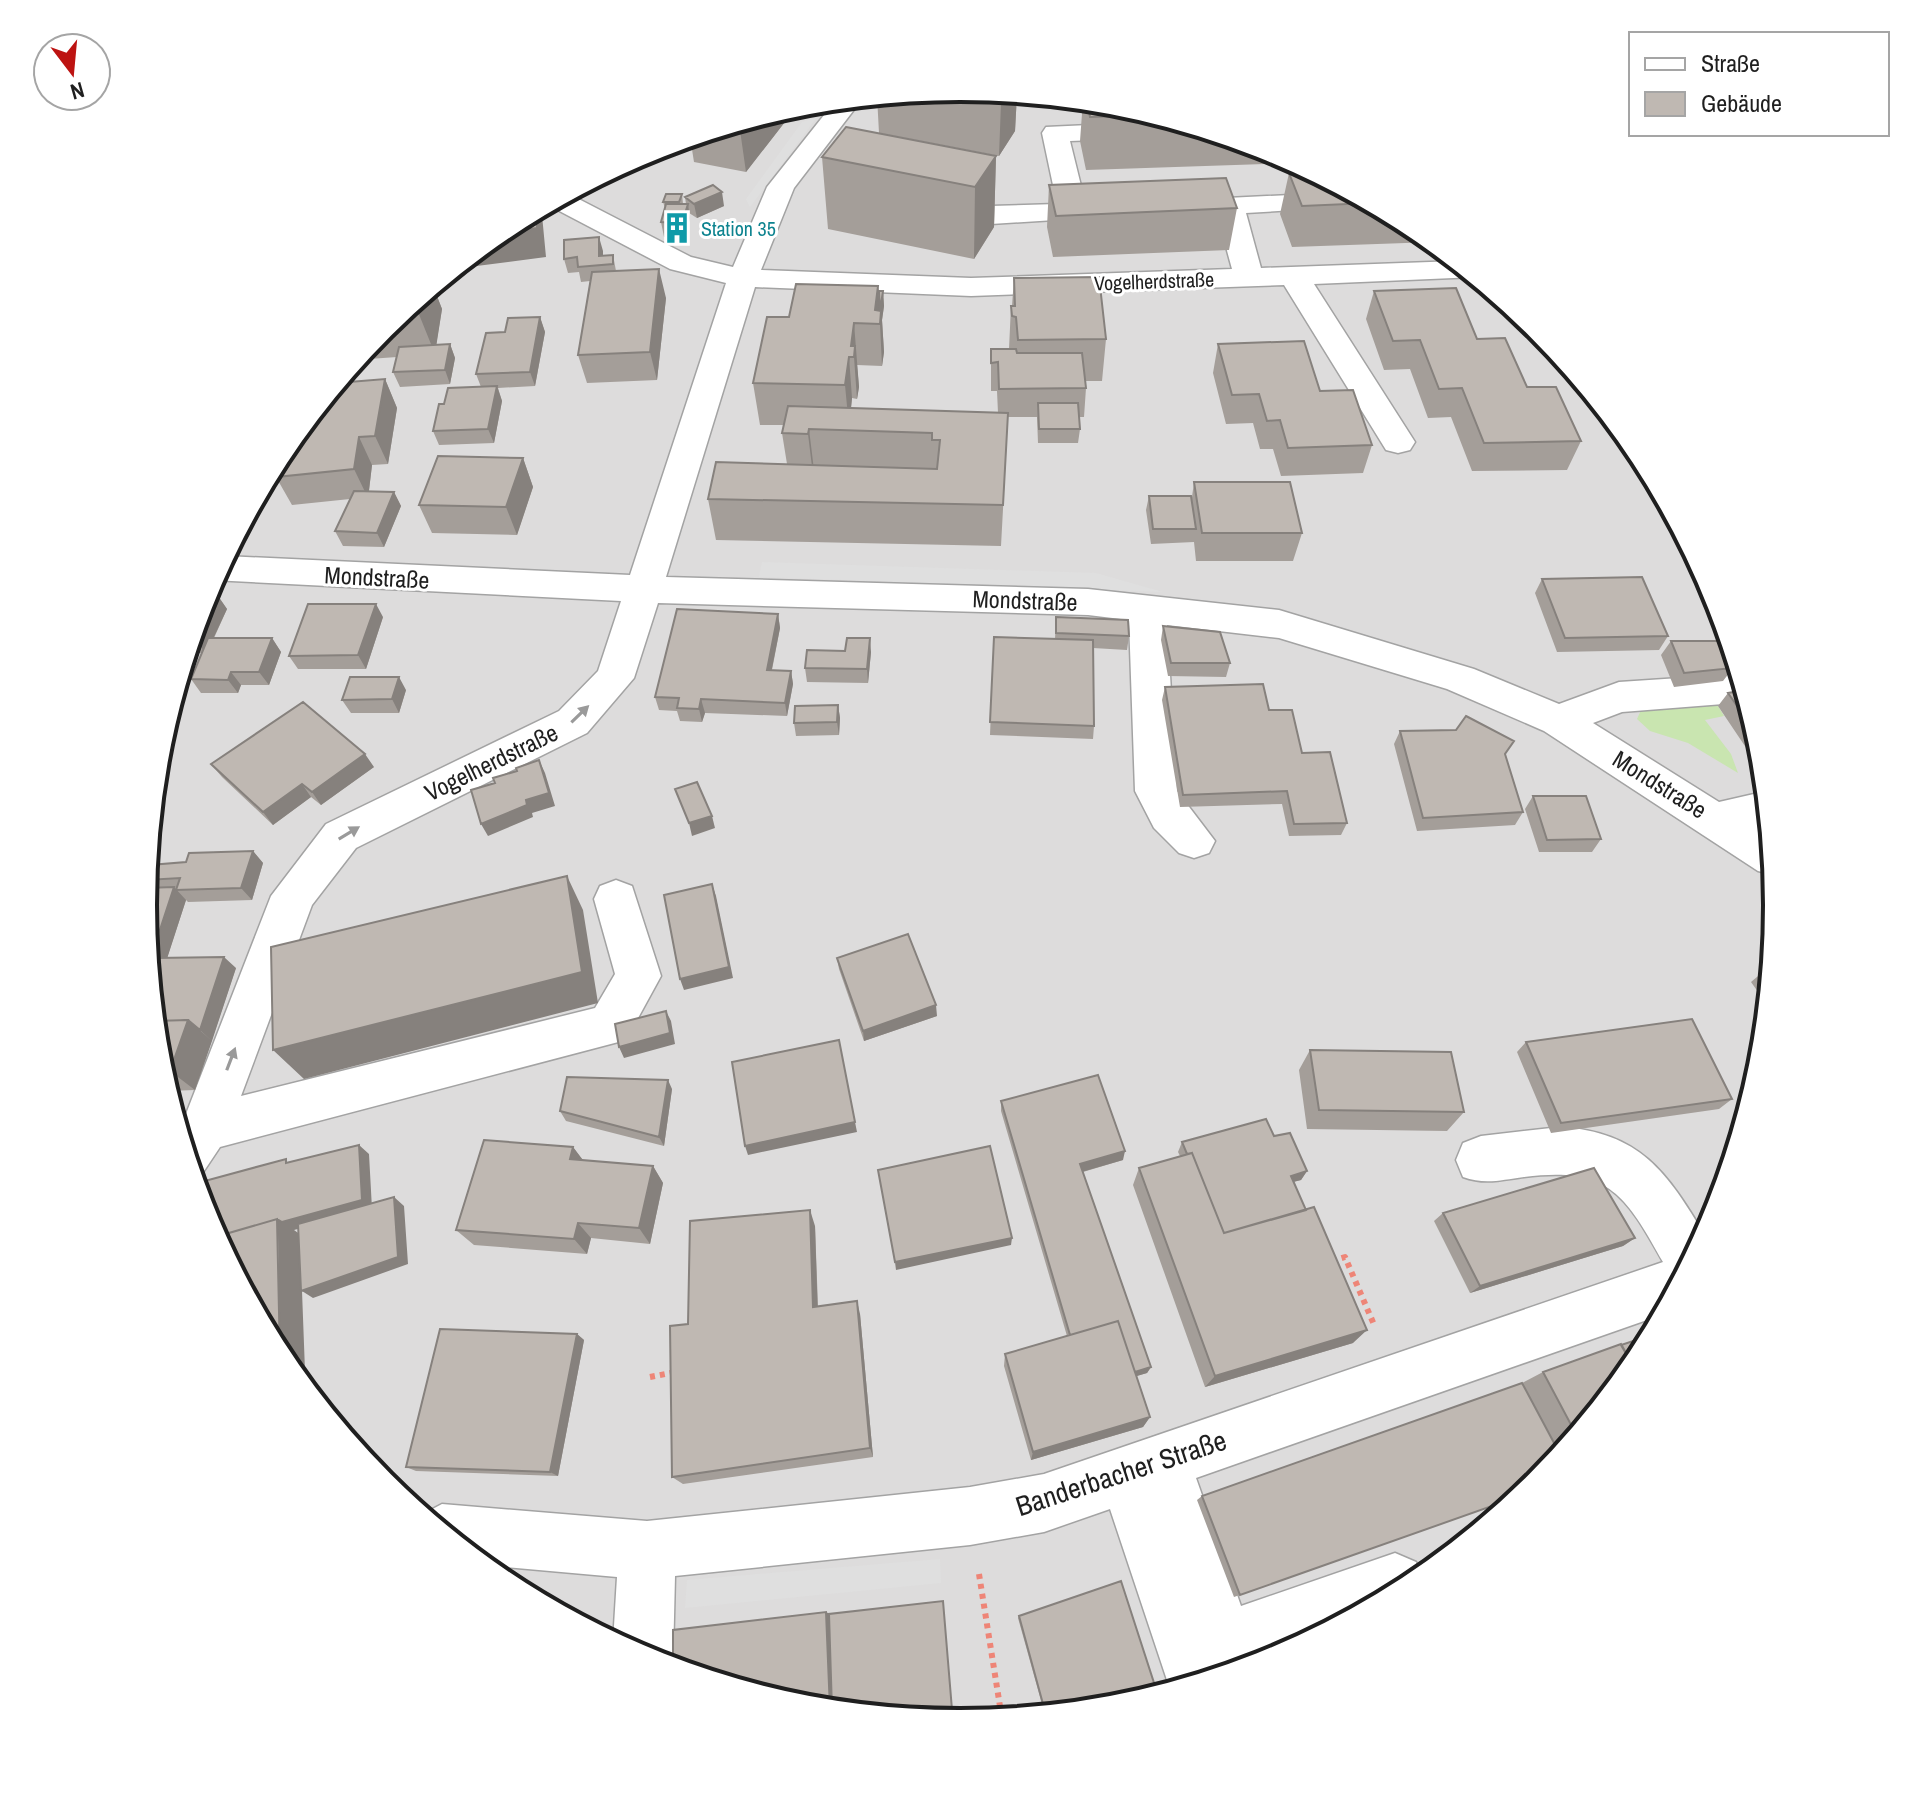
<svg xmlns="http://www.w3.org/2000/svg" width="1921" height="1811" font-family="'Archivo Narrow',sans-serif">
<rect width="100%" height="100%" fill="#efece6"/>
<!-- residential -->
<path fill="#dddcdc" d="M145 905a815 815 0 1 1 1630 0a815 815 0 1 1-1630 0Z"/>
<!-- grass -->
<path fill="#c9e5b0" d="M1656,703L1718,706L1724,716L1705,720L1731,754L1738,773L1688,743L1650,731L1637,719L1642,708Z"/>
<!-- parking -->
<path fill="#dfdfdf" d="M817,117L750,207L746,199L802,122Z
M762,562L1096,573L1163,592L759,577Z
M940,1559L941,1583L685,1608L687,1580Z"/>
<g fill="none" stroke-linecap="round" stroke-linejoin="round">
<defs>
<path id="minor" d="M863,98L794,188L761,270L971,278L1232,269L1217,214L1166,213L1162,207L1166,201L1352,192L1376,205L1246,213L1261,268L1458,261L1477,277L1314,284L1415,442L1410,450L1398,453L1386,450L1284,285L971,296L755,287L666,577L1088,589L1279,610L1474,669L1559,704L1619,682L1740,674L1749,702L1622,712L1593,723L1719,802L1767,791L1770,824L1759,827L1771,835L1775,875L1758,871L1544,731L1447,689L1279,638L1167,625L1177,791L1215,841L1209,853L1194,858L1179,853L1154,828L1135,791L1129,620L1088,615L658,603L634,678L587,733L356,848L312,905L241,1096L595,1008L615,974L594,899L600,886L616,880L632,886L661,976L626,1040L220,1147L204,1171L192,1175L177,1126L186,1114L271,896L326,824L559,711L598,671L621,601L212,580L225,556L630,575L726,283L670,269L546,204L567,193L691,257L733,267L767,187L836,100Z
M1176,121L1210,131L1199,136L1070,141L1085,202L1118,204L1122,210L1118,216L991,224L928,208L924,202L928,196L938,193L991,206L1057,204L1042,133L1046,127Z
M1560,1127C1640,1132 1667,1172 1706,1237L1664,1314L1196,1478L1241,1606L1395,1553L1416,1562L1423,1579L1305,1644L1224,1672L1226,1675L1171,1692L1110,1509L1044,1532L970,1545L675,1576L673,1658L669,1667L647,1661L613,1642L617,1577L482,1565L421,1515L442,1504L647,1521L970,1487L1044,1474L1663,1262C1625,1194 1608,1166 1524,1177C1501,1180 1485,1185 1463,1177L1456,1160L1463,1143L1481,1136Z"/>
</defs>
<!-- minor casing -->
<use href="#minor" stroke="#a3a3a3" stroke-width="3"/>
<!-- path -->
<path stroke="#ee8577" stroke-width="6" stroke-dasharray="5 5" stroke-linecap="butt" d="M1332,1261L1345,1257L1375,1327
M650,1377L676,1372
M979,1574L1002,1719"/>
<!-- minor -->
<use href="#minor" fill="#fff" fill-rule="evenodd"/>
</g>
<!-- wall -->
<path fill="#a49e99" d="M961,88L1017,94L1015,131L999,156L879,133L877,96Z
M1083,100L1120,104L1274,150L1297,163L1086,170L1080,141Z
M787,108L788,118L746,172L694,162L690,137Z
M996,156L994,227L974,259L828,229L822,157Z
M1314,172L1415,226L1434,242L1292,247L1280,214L1289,173Z
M1049,185L1237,208L1229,250L1053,257L1047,227Z
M682,194L683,204H686L685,197L724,206L697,218L689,213L690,218L685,238L664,237L661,222L665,208L663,202Z
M603,251V256L613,255L616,271L666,298L657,380L587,383L578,355L590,281L581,282L579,272L568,273L564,259Z
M1014,278L1106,339L1102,381H1086V388L1084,417H1079L1080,429L1078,443H1038L1037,417H1008L1001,546L716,540L708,499L787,464L782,433L784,425H760L753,383L789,317L878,286L879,291H883L884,306L882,320L884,352L882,366L857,365L859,387L857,399L852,398L851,408L998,413L997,391H991V349H1009L1011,306H1012Z
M433,286L442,309L436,345L450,344L455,358L450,384L400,387L393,372L397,357L355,360L383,327Z
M1374,291L1477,339L1581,441L1567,470L1472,471L1451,417L1428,418L1410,369L1384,370L1366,319Z
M540,317L545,332L535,386L498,388L502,401L494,443L439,445L433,431L444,404L481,387L476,374Z
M1218,344L1320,391L1372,445L1363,473L1281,476L1273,449H1260L1253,423L1226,424L1213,373Z
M385,379L397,408L388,464L372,465L369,491L394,492L401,506L384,547L343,546L335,531L350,499L292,505L276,477L299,443Z
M523,458L533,487L517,535L432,533L419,505Z
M1194,482L1302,533L1293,561H1196L1194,542L1151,544L1146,510L1149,496L1192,497Z
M1542,579L1668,636L1659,650L1557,652L1535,593Z
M204,595L218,596L227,609L214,638H272L281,652L269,685H241L238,693H201L191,679L202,653H187Z
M778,614L780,628L772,670L791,671L793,684L787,716L705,713L702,722L680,721L677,711L659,710L655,697Z
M383,617L366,669H298L289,656Z
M1056,617L1129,636L1127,650L1093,648L1094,726L1093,739L990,735L994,637L1055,639Z
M1163,626L1230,663L1226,677L1168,676L1161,640Z
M1671,641L1733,668L1723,681L1674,687L1661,655Z
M871,652L868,683L807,682L805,668Z
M1165,687L1269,710L1302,753L1347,823L1341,835L1289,836L1282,804L1180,807L1162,700Z
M406,690L399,713H351L342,700Z
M1745,690L1762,746L1764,763L1757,764L1718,706L1728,693Z
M838,705L840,718L839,735L796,736L794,723Z
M1400,731L1505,756L1523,812L1515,825L1417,831L1394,744Z
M211,764L374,767L321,805L311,797L273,825L222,777Z
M1533,796L1601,839L1592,852H1539L1525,809Z
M253,851L263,863L252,900L188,902L186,900L167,958L236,968L195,1090L167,1091L159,1065L152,969H149L143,905L153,888L145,880L186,862Z
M837,958L937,1016L864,1041L839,969Z
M1772,969L1768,1006L1751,982L1764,971Z
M1526,1042L1732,1099L1719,1109L1551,1133L1517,1052Z
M1310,1050L1464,1112L1447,1131L1307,1129L1299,1070Z
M672,1089L664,1146L566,1121L560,1111Z
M1001,1101L1123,1160L1083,1172L1151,1367L1147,1373L1136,1376L1150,1417L1143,1427L1031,1460L1004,1366L1005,1354L1067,1336L1001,1111Z
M1274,1136L1307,1171L1301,1180L1293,1182L1353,1343L1205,1387L1133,1185L1139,1168L1180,1156L1178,1152L1182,1142Z
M573,1147L583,1161L653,1166L663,1183L650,1244L591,1238L587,1254L474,1245L456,1230Z
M1443,1213L1635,1238L1623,1246L1470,1293L1434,1221Z
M815,1226L818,1306L860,1314L873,1457L683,1484L672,1477L688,1324Z
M577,1334L584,1340L558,1476L416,1471L406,1467Z
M1621,1345L1640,1360L1538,1484L1526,1494L1234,1597L1197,1500L1202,1496L1522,1383L1543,1372Z
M1019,1616L1087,1711L1045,1715L1018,1618Z"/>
<!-- shaded-wall -->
<path fill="#86817d" d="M1008,93L1017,94L1015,131L999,156L1001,103Z
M787,108L788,118L746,172L740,130L750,119Z
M996,156L994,227L974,259L975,187Z
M722,192L724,206L697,218L694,204Z
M688,204L690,218L685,238L682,223Z
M540,208L542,215L546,257L461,268L460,264L498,233Z
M599,237L603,251V265L599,256Z
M659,269L666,298L657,380L650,352Z
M433,286L442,309L435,354L414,302Z
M878,286L880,313L883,291L884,306L882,320L884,352L882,366L880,324L875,310Z
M540,317L545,332L535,386L530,372Z
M854,323L859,387L857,399L854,357L851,346Z
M450,344L455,358L450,384L445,370Z
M849,357L852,398L849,427L845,385Z
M385,379L397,408L388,464L375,436Z
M497,386L502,401L494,443L488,429Z
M809,429L814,470L813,475L808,434Z
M359,437L372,465L368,498L354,469Z
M523,458L533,487L517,535L506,507Z
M394,492L401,506L384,547L377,533Z
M218,596L227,609L206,654L196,640Z
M376,604L383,617L366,669L358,655Z
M778,614L780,628L769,683L767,670Z
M272,638L281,652L269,685L259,672Z
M870,638L871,652L868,683L867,669Z
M791,671L793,684L787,716L785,703Z
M231,672L241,685L238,693L228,680Z
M399,677L406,690L399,713L392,699Z
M701,699L705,713L702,722L699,709Z
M838,705L840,718L839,735L837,722Z
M365,754L374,767L321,805L312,792Z
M539,760L545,773L555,806L532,813L533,817L488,836L481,824L526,800Z
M302,784L311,797L273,825L263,812Z
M712,816L715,828L692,836L689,823Z
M253,851L263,863L252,900L241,888Z
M567,876L583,910L598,1003L304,1079L273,1050Z
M712,884L716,896L733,978L684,990L680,979Z
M174,887L186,900L164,968L151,957Z
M224,957L236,968L212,1041L200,1030Z
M936,1005L937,1016L864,1041L863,1031Z
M666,1011L671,1021L675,1044L624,1058L619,1047Z
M188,1020L212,1041L195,1090L170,1071Z
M668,1080L672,1089L664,1146L659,1137Z
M855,1122L857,1132L748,1155L745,1146Z
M359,1145L369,1154L372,1209L294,1230L301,1235L302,1290L398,1257L394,1197L404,1206L408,1264L313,1298L302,1291L305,1371L293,1374L280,1358L278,1235L222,1250L217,1240L277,1223V1219L282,1222L362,1200Z
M573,1147L586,1164L570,1159Z
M1125,1151L1123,1160L1078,1173L1080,1164Z
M653,1166L663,1183L650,1244L639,1228Z
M1307,1171L1301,1180L1285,1184L1291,1176Z
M810,1210L815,1226L818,1320L813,1307Z
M578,1223L591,1238L587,1254L574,1239Z
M1012,1238L1011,1245L896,1270L895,1262Z
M1635,1238L1623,1246L1470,1293L1480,1286Z
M857,1301L860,1314L873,1457L870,1448Z
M1367,1330L1353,1343L1205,1387L1215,1376Z
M577,1334L584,1340L558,1476L550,1472Z
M1151,1367L1147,1373L1127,1379L1130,1373Z
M1150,1417L1143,1427L1031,1460L1033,1452Z
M826,1612L834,1616L837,1711L830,1710Z"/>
<!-- building -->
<path fill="#bfb8b2" stroke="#86817d" stroke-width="2" d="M961,88L1008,93L1001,103L932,91Z
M1087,100L1120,104L1157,115L1090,117Z
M750,119L740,130L723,127Z
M846,127L996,156L975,187L822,157Z
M1314,172L1372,203L1302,206L1289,173Z
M1226,178L1237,208L1056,216L1049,185Z
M713,185L722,192L694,204L685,197Z
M666,194H682L679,202H663Z
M666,204H688L682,223L661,222Z
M536,210L537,228L498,233L507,226Z
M599,237V256L613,255V264L578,267L577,257L564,259V240Z
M659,269L650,352L578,355L592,272Z
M1099,277L1106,339L1018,340L1016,317L1012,316L1011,306H1015L1014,278Z
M796,284L878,286L875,310L881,311L880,324L854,323L851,346H855L854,357H849L845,385L753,383L767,317H789Z
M1456,288L1477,339L1505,338L1527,387H1556L1581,441L1484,443L1462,388L1439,389L1420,340L1393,341L1374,291Z
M879,291H883L880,311Z
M540,317L530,372L476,374L486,333L505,332L508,318Z
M1304,341L1320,391L1353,390L1372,445L1288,448L1280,420L1267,421L1259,394L1232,395L1218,344Z
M450,344L445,370L393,372L399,347Z
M991,349H1016L1017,353H1082L1086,388L999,389L998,362L991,363Z
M385,379L375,436L359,437L354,469L276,477L281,451L287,444L299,443L303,425L337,383Z
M497,386L488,429L433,431L439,404H444L448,388Z
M1038,403H1078L1080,429H1039Z
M788,406L1008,413L1003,505L708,499L716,462L937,469L940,440H932V433L809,429L808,434L782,433Z
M438,456L523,458L506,507L419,505Z
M1194,482H1290L1302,533H1202Z
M354,491L394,492L377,533L335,531Z
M1149,496H1191L1196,529H1153Z
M1642,577L1668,636L1565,638L1542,579Z
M204,595L218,596L196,640H191Z
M308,604H376L358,655L289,656Z
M677,609L778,614L767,670L791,671L785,703L701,699L699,709L677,708L679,698L655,697Z
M1056,617L1128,620L1129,636L1056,633Z
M1163,626L1220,632L1230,663H1171Z
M994,637L1093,640L1094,726L990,722Z
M208,638H272L259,672H231L228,680L191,679Z
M847,638H870L867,669L805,668L807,650L845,651Z
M1671,641H1720L1733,668L1684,673Z
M350,677H399L392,699L342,700Z
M1263,684L1269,710H1292L1302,753L1330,752L1347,823L1294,824L1287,791L1183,795L1165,687Z
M1745,690L1761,740L1728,693Z
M303,702L365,754L312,792L302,784L263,812L211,764Z
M838,705L837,722L794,723L795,706Z
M1466,716L1514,741L1505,754L1523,812L1423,818L1400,731L1456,730Z
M539,760L549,793L526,800L527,805L481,824L471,790L495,783L493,778L517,771L516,768Z
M697,782L712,816L689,823L675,789Z
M1533,796H1586L1601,839L1547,840Z
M253,851L241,888L176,890L180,878L146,880L150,865L186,862L189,853Z
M567,876L582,972L273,1050L271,947Z
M712,884L729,967L680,979L664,895Z
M174,887L151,957H148L143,905L145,888Z
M908,934L936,1005L863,1031L837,958Z
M224,957L200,1030L188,1020L154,1021L150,974L156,958Z
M1772,969L1771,981L1764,971Z
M666,1011L670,1033L619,1047L615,1024Z
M1692,1019L1732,1099L1561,1123L1526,1042Z
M188,1020L170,1071H160L159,1065L154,1021Z
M839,1040L855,1122L745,1146L732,1062Z
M1310,1050L1451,1052L1464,1112L1319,1110Z
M1098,1075L1125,1151L1080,1164L1151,1367L1135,1372L1118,1321L1070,1335L1001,1101Z
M567,1077L668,1080L659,1137L560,1111Z
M1266,1119L1274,1136L1290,1133L1307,1171L1291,1176L1306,1210L1224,1233L1192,1153L1187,1154L1182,1142Z
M484,1140L573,1147L570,1159L653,1166L639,1228L578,1223L574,1239L456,1230Z
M359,1145L362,1200L282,1222L277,1219L215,1237L205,1218L200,1202L201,1182L286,1159V1163Z
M990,1146L1012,1238L895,1262L878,1170Z
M1192,1153L1224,1233L1314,1207L1367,1330L1215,1376L1139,1168Z
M1594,1168L1635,1238L1480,1286L1443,1213Z
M394,1197L398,1257L301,1291L298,1224Z
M810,1210L813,1307L857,1301L870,1448L672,1477L670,1326L688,1324L690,1221Z
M277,1219L280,1358L215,1237Z
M1118,1321L1150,1417L1033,1452L1005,1354Z
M440,1329L577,1334L550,1472L406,1467Z
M1654,1334L1640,1360L1634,1367L1621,1345Z
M1621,1344L1634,1367L1577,1436L1543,1372Z
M1522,1383L1561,1456L1538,1484L1526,1494L1240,1595L1202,1496Z
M1121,1581L1155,1686L1087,1711L1046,1715L1019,1616Z
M943,1601L953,1722L832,1710L829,1614Z
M826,1612L830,1710L801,1707L673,1668V1630Z"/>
<!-- one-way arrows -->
<defs><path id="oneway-solid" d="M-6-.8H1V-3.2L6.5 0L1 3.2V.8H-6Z" transform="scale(2)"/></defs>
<g fill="#9a9a9a">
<use href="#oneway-solid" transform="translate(580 714) rotate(-44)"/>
<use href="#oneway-solid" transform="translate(349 833) rotate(-31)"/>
<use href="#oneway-solid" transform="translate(231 1059) rotate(-69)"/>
</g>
<!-- icons -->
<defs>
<symbol id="building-bare" viewBox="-9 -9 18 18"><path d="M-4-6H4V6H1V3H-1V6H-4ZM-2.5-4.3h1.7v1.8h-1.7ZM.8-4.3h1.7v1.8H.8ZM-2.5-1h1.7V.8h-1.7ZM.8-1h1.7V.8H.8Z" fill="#0f9aa8" stroke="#fff" stroke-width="2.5" paint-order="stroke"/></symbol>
</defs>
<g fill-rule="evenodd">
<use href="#building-bare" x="655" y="206" width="44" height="44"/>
</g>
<g text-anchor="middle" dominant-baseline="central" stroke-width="6" stroke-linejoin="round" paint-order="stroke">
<!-- far-culture labels -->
<g font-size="20" fill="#0d838f" stroke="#fff" text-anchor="start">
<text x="701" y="228">Station 35</text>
</g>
<!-- far-street labels -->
<g font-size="20" fill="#1f1f1f" stroke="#fff">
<text transform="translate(1154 281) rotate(-2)">Vogelherdstraße</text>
</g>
<!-- street labels -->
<g font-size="24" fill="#1f1f1f" stroke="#fff">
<text transform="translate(377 577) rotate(3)">Mondstraße</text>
<text transform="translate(1025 600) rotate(2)">Mondstraße</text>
<text transform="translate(491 762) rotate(-26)">Vogelherdstraße</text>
<text transform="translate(1660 784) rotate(32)">Mondstraße</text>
</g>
<!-- near-street labels -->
<g font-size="28" fill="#1f1f1f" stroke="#fff">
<text transform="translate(1121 1473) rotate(-18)">Banderbacher Straße</text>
</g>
</g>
<!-- crop -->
<path d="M0 0H1921V1811H0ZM157 905a803 803 0 1 1 1606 0a803 803 0 1 1-1606 0Z" fill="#fff" fill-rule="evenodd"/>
<path fill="none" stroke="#1f1f1f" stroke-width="4" d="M157 905a803 803 0 1 1 1606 0a803 803 0 1 1-1606 0Z"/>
<!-- legend -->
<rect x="1629" y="32" width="260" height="104" fill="#ffffff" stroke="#a5a5a5" stroke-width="2"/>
<rect x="1645" y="58" width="40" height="12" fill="#ffffff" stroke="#a5a5a5" stroke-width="2"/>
<text x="1701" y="72" font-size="24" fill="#1f1f1f">Straße</text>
<rect x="1645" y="92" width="40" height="24" fill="#bfb8b2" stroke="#a5a5a5" stroke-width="2"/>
<text x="1701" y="112" font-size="24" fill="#1f1f1f">Gebäude</text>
<!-- north arrow -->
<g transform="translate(72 72) rotate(164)"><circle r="38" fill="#ffffff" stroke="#a5a5a5" stroke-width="2"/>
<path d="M0-6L14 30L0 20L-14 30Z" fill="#bd1311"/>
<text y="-12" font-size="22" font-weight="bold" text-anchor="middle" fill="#1f1f1f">N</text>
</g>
</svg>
